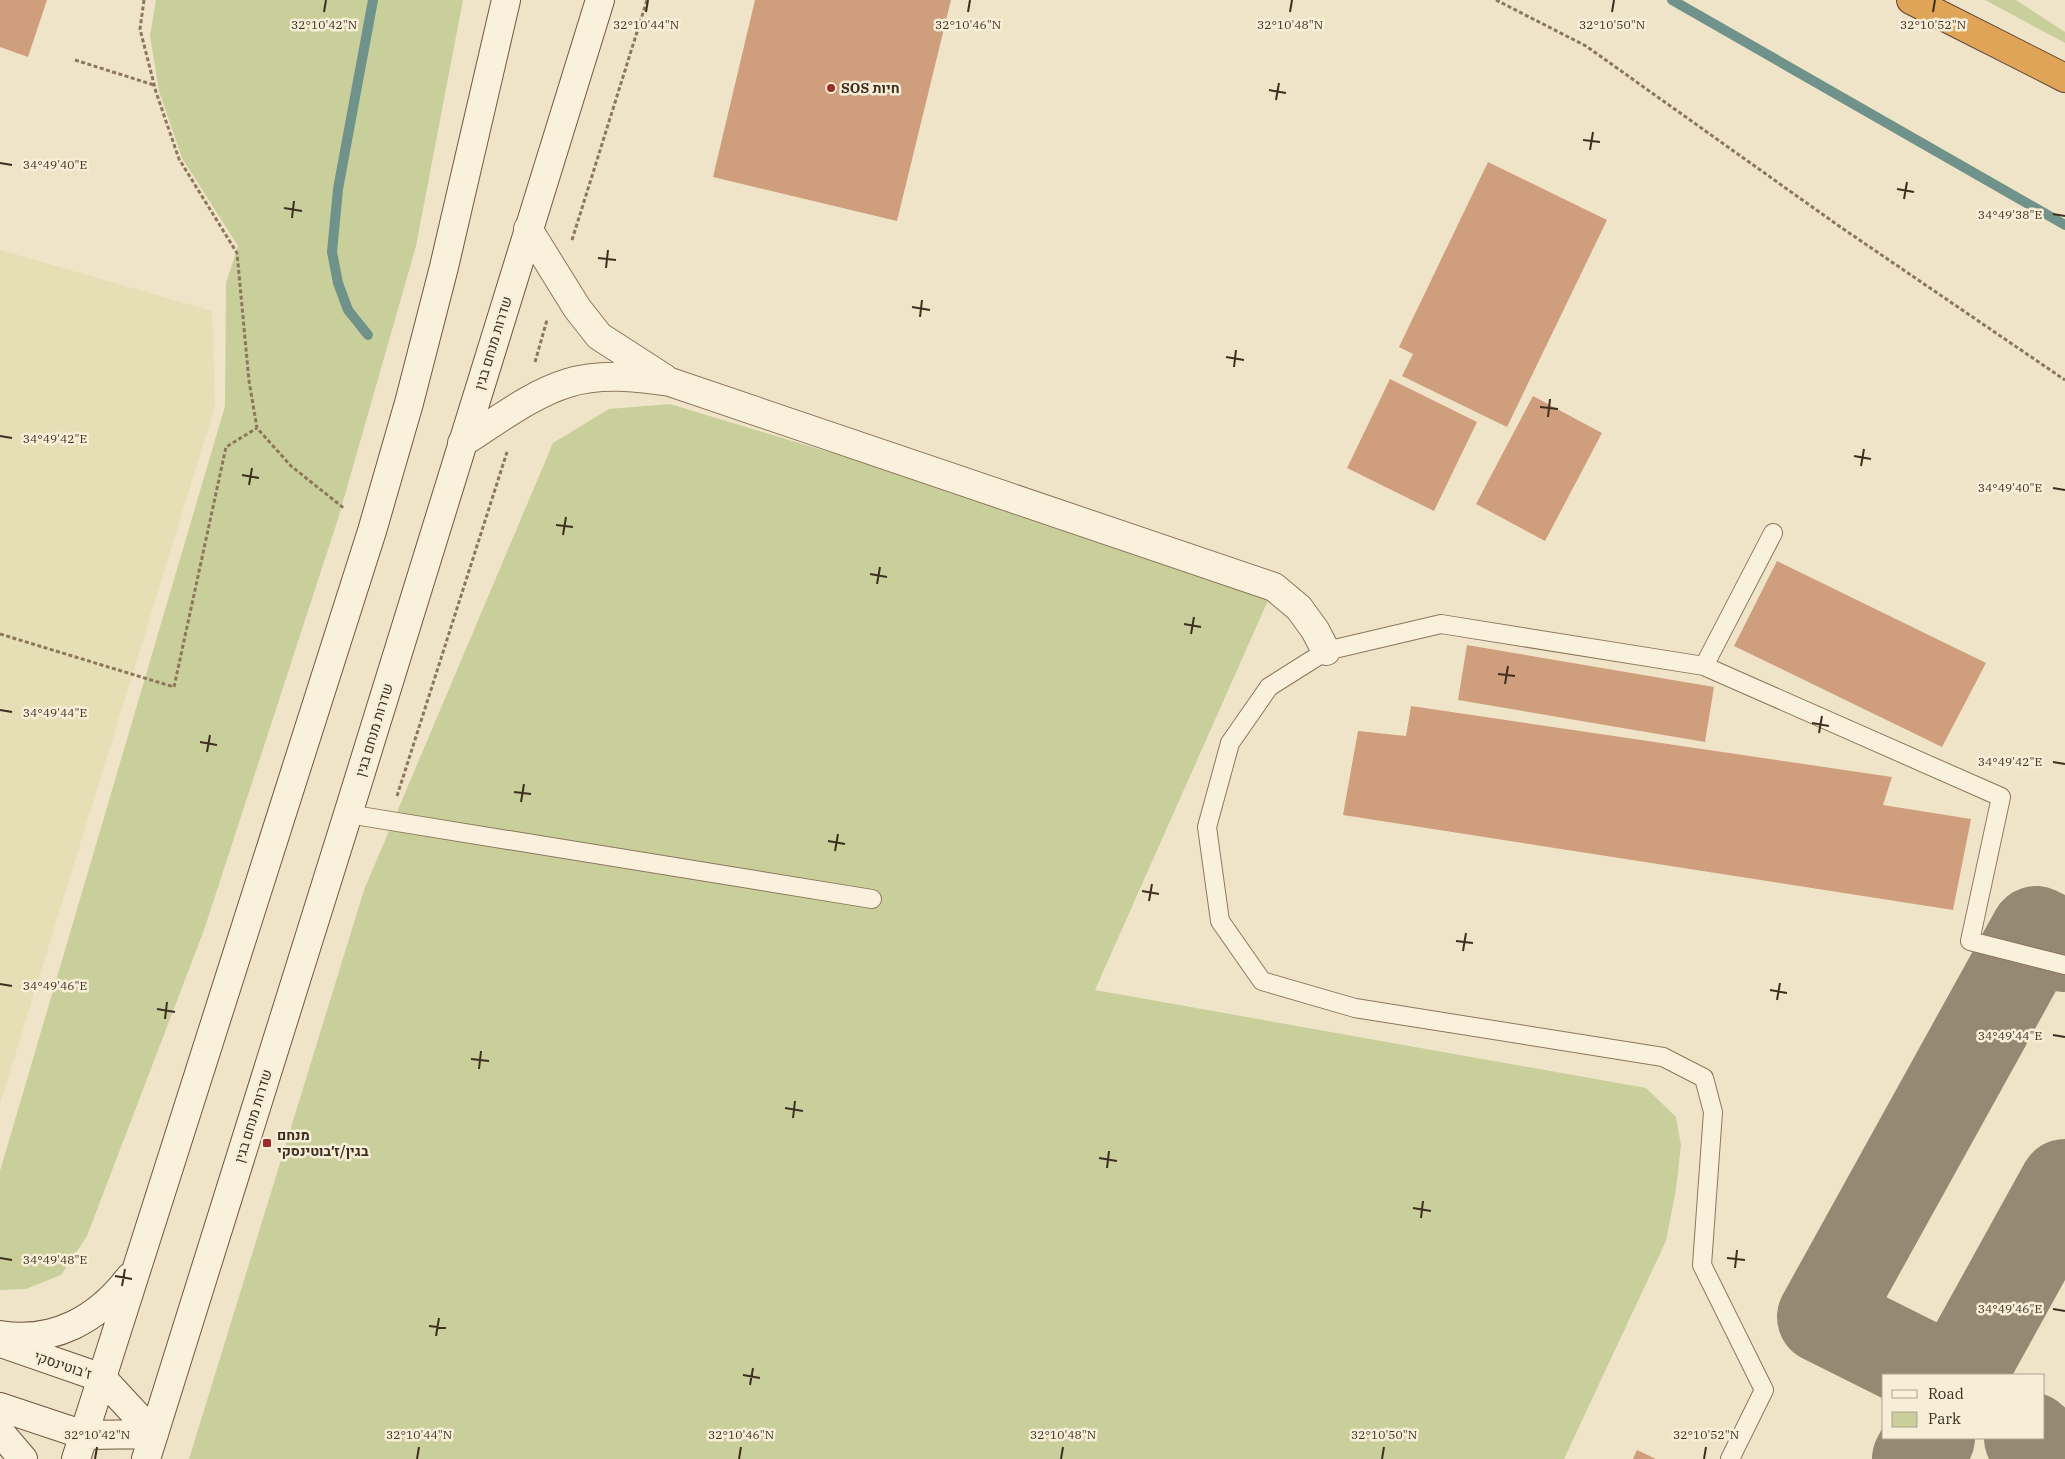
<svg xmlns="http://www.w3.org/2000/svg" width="2065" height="1459" font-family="'IBM Plex Serif',Heebo,serif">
<rect width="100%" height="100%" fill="#f0e4c8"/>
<!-- farmland -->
<path fill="#e6deb5" d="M0,250L212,311L215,406L0,1104Z"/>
<!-- green -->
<path fill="#c9cf9b" d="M156,0H463L416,246L338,519L204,930L87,1236L61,1275L26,1289L0,1290V1171L225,406L226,283L238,246L182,158L159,91L150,36Z
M1985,0H2016L2065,32V43Z
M670,404L1274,587L1095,990L1646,1088L1676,1117L1681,1145L1676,1189L1666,1241L1564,1459H189L364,890L553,443L609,409Z"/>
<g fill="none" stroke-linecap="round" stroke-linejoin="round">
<!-- stream -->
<path stroke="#6f938a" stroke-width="10" d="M1672,0L2065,225
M368,335L348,310L338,283L332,252L338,189L373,0"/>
<!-- taxiway -->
<path stroke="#968974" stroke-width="92" d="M1939,1375L1823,1317L2036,932L2065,946
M1960,1375L2065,1185
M2030,1438L2054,1459
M1918,1459L1929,1438"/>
</g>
<!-- building -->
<path fill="#cf9f7d" d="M0,0H47L28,57L0,47Z
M755,0H951L897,221L713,177Z
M1488,162L1607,220L1507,427L1402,376L1413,354L1399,347Z
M1390,379L1477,422L1434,511L1347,468Z
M1533,396L1602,433L1545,541L1476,504Z
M1777,561L1986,663L1942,747L1734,646Z
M1467,645L1714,687L1705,742L1458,700Z
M1411,706L1892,777L1883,805L1971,819L1953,910L1343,815L1358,731L1406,736Z
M1637,1450L1656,1459H1633Z"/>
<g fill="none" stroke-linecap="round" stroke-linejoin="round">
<defs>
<path id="lane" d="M1704,666L2001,797L1970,941L2065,965
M348,814L872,899
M1730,1459L1764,1390L1702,1265L1713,1112L1704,1078L1663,1057L1355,1008L1262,981L1220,921L1207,827L1230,743L1269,687L1326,651L1441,624L1704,666L1773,533"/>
<path id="street" d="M528,229L577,308L599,336L664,378
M462,443C494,423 531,394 568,383C600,373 637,377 670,382L1274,587L1299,608L1315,630L1326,651"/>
<path id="secondary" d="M0,1335C54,1344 98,1319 130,1277
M1,1343L102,1378L154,1434
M0,1407L84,1435L154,1434
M0,1432L23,1459
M76,1459L372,531L409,403L444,267L506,0
M146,1459L348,814L600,0"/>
<path id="highway" d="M1911,0L2065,78"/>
</defs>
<!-- lane casing -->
<use href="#lane" stroke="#8d765c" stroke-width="20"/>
<!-- street casing -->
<use href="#street" stroke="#8d765c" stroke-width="30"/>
<!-- secondary casing -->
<use href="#secondary" stroke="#6f573f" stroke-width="30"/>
<!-- highway casing -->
<use href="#highway" stroke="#5b4430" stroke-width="30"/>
<!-- path -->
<path stroke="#8d765c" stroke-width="3" stroke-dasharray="4 2.5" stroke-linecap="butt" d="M144,0L140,29L156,92L179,159L237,253L249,381L257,428L291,466L345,509
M1496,0L1586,46L1839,226L2065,380
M75,60L154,85
M572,240L647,0
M535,362L547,320
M0,634L174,687L226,447L257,428
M397,796L507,452"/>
<!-- lane -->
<use href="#lane" stroke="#faf1dc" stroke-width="18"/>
<!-- street -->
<use href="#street" stroke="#faf1dc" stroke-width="28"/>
<!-- secondary -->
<use href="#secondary" stroke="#faf1dc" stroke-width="28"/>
<!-- highway -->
<use href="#highway" stroke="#e0a458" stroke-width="28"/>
</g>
<!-- ticks -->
<path fill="none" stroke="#3d2e20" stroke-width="2" d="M324,12L326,0M646,12L648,0M968,12L970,0M1290,12L1292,0M1612,12L1614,0M1933,12L1935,0M1269,90L1286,93M1276,100L1279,83M1583,140L1600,142M1590,150L1593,132M0,163L12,165M1897,189L1914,192M1904,199L1907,182M284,208L302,211M2053,214L2065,216M292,218L294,201M598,258L616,260M606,268L608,250M912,307L930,310M920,317L922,300M1226,357L1244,360M1234,367L1236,350M1540,407L1558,409M1548,417L1550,399M0,436L12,438M1854,456L1871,459M1861,466L1864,449M242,475L259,478M249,485L252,468M2053,488L2065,490M556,525L573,527M563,535L566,517M870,574L887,577M877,584L880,567M1184,624L1201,627M1191,634L1194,617M1498,674L1515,676M1505,684L1508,666M0,710L12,712M1812,723L1829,726M1819,733L1822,716M200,742L217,745M207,752L210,735M2053,762L2065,764M514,792L531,794M521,802L524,784M828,841L845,844M835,851L838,834M1142,891L1159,894M1149,901L1152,884M1456,941L1473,943M1463,951L1466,933M0,984L12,986M1770,990L1787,993M1777,1000L1780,983M157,1009L175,1012M165,1019L167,1002M2053,1035L2065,1037M471,1059L489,1061M479,1069L481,1051M785,1108L803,1111M793,1118L795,1101M1099,1158L1117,1161M1107,1168L1109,1151M1413,1208L1431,1211M1421,1218L1423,1201M0,1258L12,1260M1727,1258L1745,1260M1735,1268L1737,1250M115,1276L132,1279M122,1286L125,1269M2053,1309L2065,1311M429,1326L446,1328M436,1336L439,1318M743,1375L760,1378M750,1385L753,1368M95,1459L97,1447M417,1459L419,1447M739,1459L741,1447M1061,1459L1063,1447M1382,1459L1384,1447M1704,1459L1706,1447"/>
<!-- markers -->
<g fill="#9e2a2b" stroke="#f7eed8" stroke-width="2">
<circle cx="831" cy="88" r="5"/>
<rect x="262" y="1138" width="10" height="10" rx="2.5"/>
</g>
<g text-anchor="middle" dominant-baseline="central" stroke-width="5" stroke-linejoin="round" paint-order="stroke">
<!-- poi labels -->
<g font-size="14" font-weight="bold" fill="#3d2e20" stroke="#f7eed8" text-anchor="start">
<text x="841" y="88">SOS חיות</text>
<text x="277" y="1135">מנחם<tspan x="277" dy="16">בגין/ז׳בוטינסקי</tspan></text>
</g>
<!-- street labels -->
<g font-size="14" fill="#3d2e20" stroke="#f7eed8">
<text transform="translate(493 343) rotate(-73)">שדרות מנחם בגין</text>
<text transform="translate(374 730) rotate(-73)">שדרות מנחם בגין</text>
<text transform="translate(253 1116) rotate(-73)">שדרות מנחם בגין</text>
<text transform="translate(63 1365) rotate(19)">ז'בוטינסקי</text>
</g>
</g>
<g font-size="12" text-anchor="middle" fill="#3d2e20" stroke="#f7eed8" stroke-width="5" stroke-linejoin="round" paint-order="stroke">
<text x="324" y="29">32°10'42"N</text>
<text x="646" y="29">32°10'44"N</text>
<text x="968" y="29">32°10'46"N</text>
<text x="1290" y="29">32°10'48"N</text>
<text x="1612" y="29">32°10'50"N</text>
<text x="1933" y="29">32°10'52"N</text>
<text x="55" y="169">34°49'40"E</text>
<text x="2010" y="219">34°49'38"E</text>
<text x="55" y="443">34°49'42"E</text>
<text x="2010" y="492">34°49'40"E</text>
<text x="55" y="717">34°49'44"E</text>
<text x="2010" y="766">34°49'42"E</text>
<text x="55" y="990">34°49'46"E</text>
<text x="2010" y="1040">34°49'44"E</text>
<text x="55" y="1264">34°49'48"E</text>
<text x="2010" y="1313">34°49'46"E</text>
<text x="97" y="1439">32°10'42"N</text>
<text x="419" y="1439">32°10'44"N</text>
<text x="741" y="1439">32°10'46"N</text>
<text x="1063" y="1439">32°10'48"N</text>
<text x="1384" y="1439">32°10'50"N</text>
<text x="1706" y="1439">32°10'52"N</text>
</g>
<!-- legend -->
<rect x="1882" y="1374" width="162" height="65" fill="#f7eed8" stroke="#ada18e"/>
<rect x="1892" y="1390" width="25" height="8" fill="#faf1dc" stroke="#ada18e"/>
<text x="1928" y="1399" font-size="15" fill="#3d2e20">Road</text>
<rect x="1892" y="1412" width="25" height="15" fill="#c9cf9b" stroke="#ada18e"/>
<text x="1928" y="1424" font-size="15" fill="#3d2e20">Park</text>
</svg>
